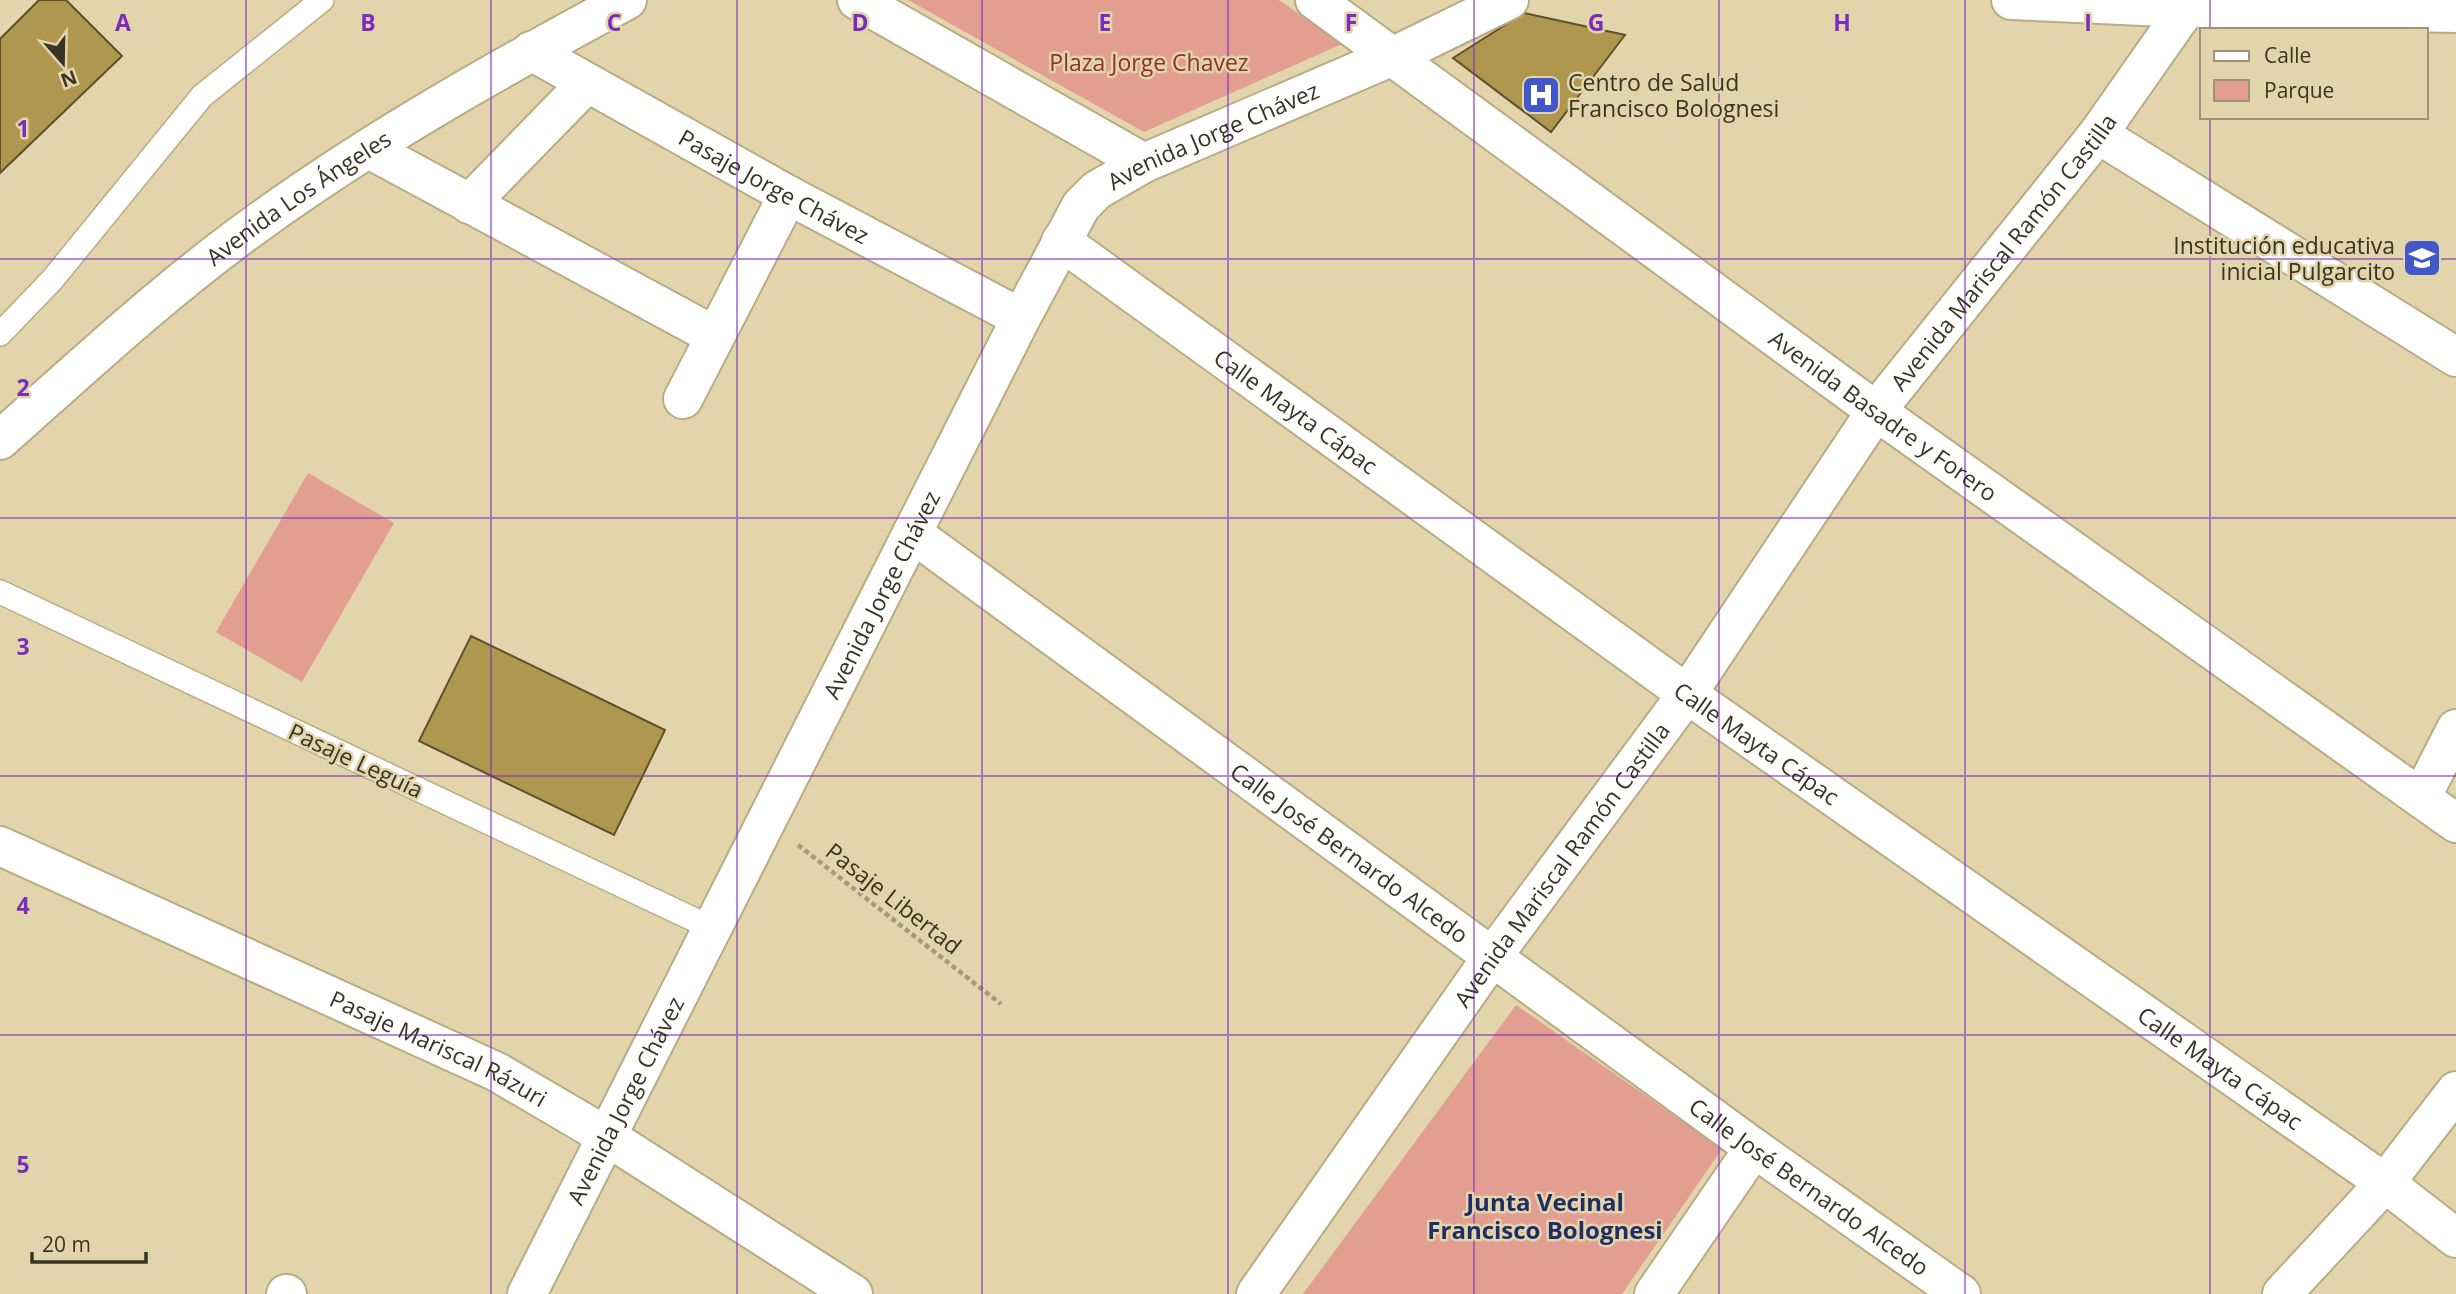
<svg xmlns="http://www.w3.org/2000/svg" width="2456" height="1294" font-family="'Open Sans',sans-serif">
<rect width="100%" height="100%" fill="#e2d4ab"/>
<!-- green -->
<path fill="#e39e92" d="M908,0H1279L1342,44L1144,132Z
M308,473L394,523L302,682L216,632Z
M1516,1005L1722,1149L1622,1294H1303Z"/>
<!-- building -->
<path fill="#b0974f" stroke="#5e512c" stroke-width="2" d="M39,0H66L122,56L0,173V39Z
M1524,13L1625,35L1551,132L1453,58Z
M471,636L665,730L614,835L419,741Z"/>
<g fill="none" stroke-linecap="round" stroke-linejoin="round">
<defs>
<path id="service" d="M0,334L52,280L202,96L322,0
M0,592L712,928"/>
<g id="minor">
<path d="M857,0L1144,163"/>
<path d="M2011,0L2187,8L2456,13"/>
<path id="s1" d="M531,51L788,195L1021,318"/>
<path d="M2098,134L2456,357"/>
<path d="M369,149L715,336"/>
<path d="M469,204L587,83"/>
<path id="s2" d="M1061,241L1687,694L2385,1183L2456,1238"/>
<path d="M683,399L788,195"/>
<path id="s3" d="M912,533L1754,1148L1961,1294"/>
<path d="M2421,798L2456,729"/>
<path id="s4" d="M0,846L497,1072L606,1136L853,1294"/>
<path d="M286,1294H287"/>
<path id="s5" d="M1256,1294L1492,957L1687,694L1876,411L2098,134L2192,0"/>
<path d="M1654,1294L1754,1148"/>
</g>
<g id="tertiary">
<path id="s6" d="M1315,0L1876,411L2456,823"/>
<path id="s7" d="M0,440C83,366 165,290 255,225C372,140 500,68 627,0"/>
<path id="s8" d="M527,1294L1021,318L1081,206L1097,190L1144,163L1400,53L1509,0"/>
<path d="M2282,1294L2385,1183L2456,1091"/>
</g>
</defs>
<!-- service casing -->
<use href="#service" stroke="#b9ab83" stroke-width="26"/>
<!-- minor casing -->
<use href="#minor" stroke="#b9ab83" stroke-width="42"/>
<!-- tertiary casing -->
<use href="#tertiary" stroke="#b9ab83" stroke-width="42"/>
<!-- path -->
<path stroke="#a49979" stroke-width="4.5" stroke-dasharray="5 3.5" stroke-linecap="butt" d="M798,845L1001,1004"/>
<!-- service -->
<use href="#service" stroke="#fff" stroke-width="23"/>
<!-- minor -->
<use href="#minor" stroke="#fff" stroke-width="38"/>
<!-- tertiary -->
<use href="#tertiary" stroke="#fff" stroke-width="38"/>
</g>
<!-- grid -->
<path fill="none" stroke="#7b2cbf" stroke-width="2" stroke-opacity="0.55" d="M246,0V1294M491,0V1294M737,0V1294M982,0V1294M1228,0V1294M1474,0V1294M1719,0V1294M1965,0V1294M2210,0V30M2210,117V1294M0,259H2456M0,518H2456M0,776H2456M0,1035H2456"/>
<!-- icons -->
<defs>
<symbol id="hospital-square" viewBox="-11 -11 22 22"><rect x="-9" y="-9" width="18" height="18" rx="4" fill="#4257ca" stroke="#e2d4ab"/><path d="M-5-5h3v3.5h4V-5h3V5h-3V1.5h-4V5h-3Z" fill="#fff"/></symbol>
<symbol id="school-square" viewBox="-11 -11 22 22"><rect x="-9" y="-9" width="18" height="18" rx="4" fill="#4257ca" stroke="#e2d4ab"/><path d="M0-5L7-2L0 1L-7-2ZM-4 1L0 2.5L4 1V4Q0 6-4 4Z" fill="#fff"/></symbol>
</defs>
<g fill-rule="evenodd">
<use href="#hospital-square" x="1519" y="73" width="44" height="44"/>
<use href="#school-square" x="2400" y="236" width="44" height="44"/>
</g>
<g text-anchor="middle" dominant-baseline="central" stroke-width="5" stroke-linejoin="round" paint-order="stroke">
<!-- park labels -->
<g font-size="23" fill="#8e3326" stroke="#e2d4ab">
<text x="1149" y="62">Plaza Jorge Chavez</text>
</g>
<!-- poi labels -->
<g font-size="23" fill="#393423" stroke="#e2d4ab" text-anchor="start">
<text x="1568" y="82">Centro de Salud<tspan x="1568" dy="26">Francisco Bolognesi</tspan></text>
<text x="2395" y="245" text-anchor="end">Institución educativa<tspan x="2395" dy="26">inicial Pulgarcito</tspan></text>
</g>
<!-- street labels -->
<g font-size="23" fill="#393423" stroke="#e2d4ab">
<text stroke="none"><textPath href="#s8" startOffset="1372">Avenida Jorge Chávez</textPath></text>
<text stroke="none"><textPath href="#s1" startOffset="278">Pasaje Jorge Chávez</textPath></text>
<text stroke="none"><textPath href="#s7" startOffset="385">Avenida Los Ángeles</textPath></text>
<text stroke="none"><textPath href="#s5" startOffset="1283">Avenida Mariscal Ramón Castilla</textPath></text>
<text stroke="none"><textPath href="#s2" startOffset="290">Calle Mayta Cápac</textPath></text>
<text stroke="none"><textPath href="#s6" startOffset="704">Avenida Basadre y Forero</textPath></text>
<text stroke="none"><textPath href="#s8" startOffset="784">Avenida Jorge Chávez</textPath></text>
<text stroke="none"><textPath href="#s2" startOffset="858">Calle Mayta Cápac</textPath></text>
<text transform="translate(356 760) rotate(25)">Pasaje Leguía</text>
<text stroke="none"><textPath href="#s3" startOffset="542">Calle José Bernardo Alcedo</textPath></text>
<text stroke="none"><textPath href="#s5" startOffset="527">Avenida Mariscal Ramón Castilla</textPath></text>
<text transform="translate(894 898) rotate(38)">Pasaje Libertad</text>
<text stroke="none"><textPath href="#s4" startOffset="483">Pasaje Mariscal Rázuri</textPath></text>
<text stroke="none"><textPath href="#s2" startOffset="1424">Calle Mayta Cápac</textPath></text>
<text stroke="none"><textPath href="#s8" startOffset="217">Avenida Jorge Chávez</textPath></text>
<text stroke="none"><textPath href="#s3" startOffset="1110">Calle José Bernardo Alcedo</textPath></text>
</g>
<!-- neighbourhood labels -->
<g font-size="24" font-weight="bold" fill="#212d65" stroke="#e2d4ab">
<text x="1545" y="1201">Junta Vecinal<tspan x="1545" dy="28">Francisco Bolognesi</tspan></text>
</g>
</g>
<g font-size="23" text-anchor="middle" font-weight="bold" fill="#7b2cbf" stroke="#e2d4ab" stroke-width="5" stroke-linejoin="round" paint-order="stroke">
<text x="123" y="31">A</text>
<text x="368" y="31">B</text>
<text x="614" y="31">C</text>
<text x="860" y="31">D</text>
<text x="1105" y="31">E</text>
<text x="1351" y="31">F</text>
<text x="1596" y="31">G</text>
<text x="1842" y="31">H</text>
<text x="2088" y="31">I</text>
<text x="23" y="137">1</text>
<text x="23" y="396">2</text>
<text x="23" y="655">3</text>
<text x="23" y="914">4</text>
<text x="23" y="1173">5</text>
</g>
<!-- legend -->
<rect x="2200" y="28" width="228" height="91" fill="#e2d4ab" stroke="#9e9475" stroke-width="2"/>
<rect x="2214" y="51" width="35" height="10" fill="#ffffff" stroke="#9e9475" stroke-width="2"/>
<text x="2264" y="63" font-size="21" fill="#393423">Calle</text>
<rect x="2214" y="80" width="35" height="21" fill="#e39e92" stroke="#9e9475" stroke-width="2"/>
<text x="2264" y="98" font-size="21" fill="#393423">Parque</text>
<!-- north arrow -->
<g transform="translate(63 63) rotate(160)" stroke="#e2d4ab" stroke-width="5" paint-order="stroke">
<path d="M0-5L12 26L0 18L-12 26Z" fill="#393423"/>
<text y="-10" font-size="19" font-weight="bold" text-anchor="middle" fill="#393423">N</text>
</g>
<!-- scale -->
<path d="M32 1252v10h114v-10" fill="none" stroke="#393423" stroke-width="3.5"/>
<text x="42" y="1252" font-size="21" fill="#393423" stroke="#e2d4ab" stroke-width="5" paint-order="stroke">20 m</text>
</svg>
